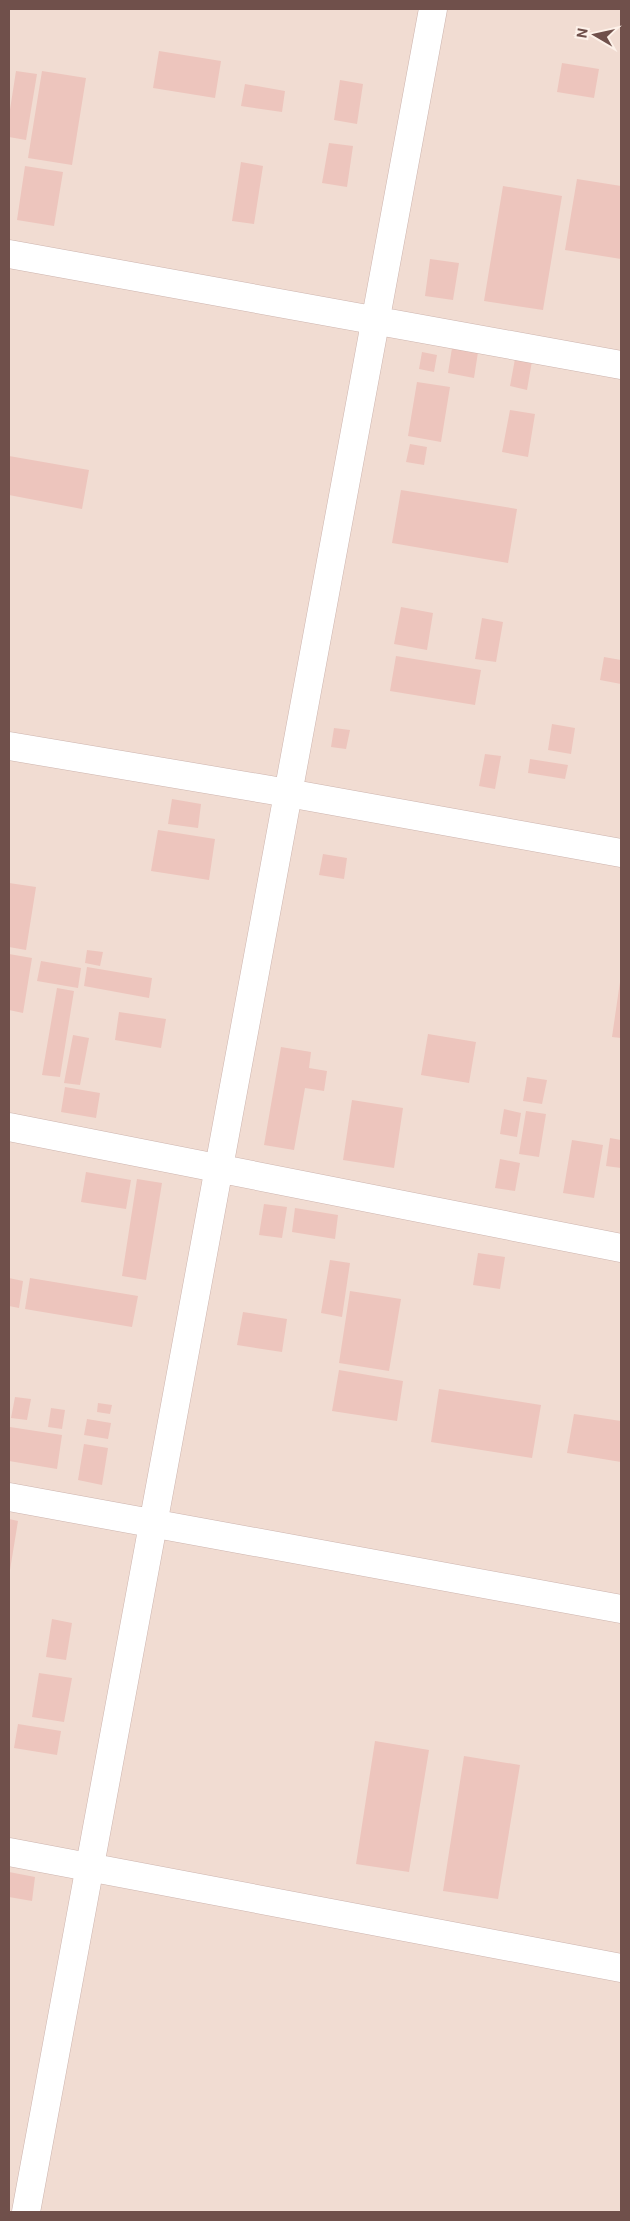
<svg xmlns="http://www.w3.org/2000/svg" width="630" height="2221" font-family="Roboto,sans-serif">
<rect width="100%" height="100%" fill="#faece3"/>
<!-- residential -->
<path fill="#f1dcd2" d="M9,9H621V2212H9Z"/>
<!-- building -->
<path fill="#edc5bd" d="M159,51L221,61L215,98L153,88Z
M562,63L599,69L594,98L557,92Z
M16,71L37,74L26,140L9,137V116Z
M42,71L86,78L72,165L28,158Z
M340,80L363,84L357,124L334,120Z
M245,84L285,91L282,112L241,106Z
M329,143L353,146L347,187L322,183Z
M241,162L263,166L254,224L232,221Z
M25,166L63,172L54,226L17,220Z
M577,179L621,186V259L565,250Z
M503,186L562,196L543,310L484,301Z
M430,259L459,263L453,300L425,296Z
M452,348L478,352L474,378L448,373Z
M422,352L437,355L434,372L419,369Z
M515,359L532,361L527,390L510,386Z
M417,382L450,387L441,442L408,436Z
M510,410L535,414L528,457L502,452Z
M410,444L427,447L424,465L406,462Z
M9,456L89,470L82,509L9,495Z
M401,490L517,509L508,563L392,543Z
M401,607L433,613L427,650L394,644Z
M482,618L503,622L496,662L475,659Z
M396,656L481,670L475,705L390,691Z
M604,657L621,660V684L600,680Z
M552,724L575,728L571,754L548,750Z
M334,728L350,730L346,749L331,747Z
M485,754L501,756L495,789L479,786Z
M530,759L568,765L565,779L528,773Z
M172,799L201,804L198,828L168,824Z
M158,830L215,839L209,880L151,871Z
M323,854L347,858L344,879L319,875Z
M9,883L36,887L26,950L9,947Z
M87,950L103,952L100,966L85,963Z
M9,954L32,958L23,1013L9,1010Z
M41,961L81,968L78,988L37,981Z
M87,967L152,978L149,998L84,986Z
M620,982H621V1038L612,1037Z
M57,988L74,991L60,1077L42,1075Z
M119,1012L166,1019L161,1048L115,1040Z
M428,1034L476,1042L469,1083L421,1075Z
M73,1035L89,1038L80,1085L64,1083Z
M281,1047L311,1052L309,1068L327,1071L324,1091L305,1088L294,1150L264,1145Z
M527,1077L547,1080L542,1104L523,1101Z
M65,1087L100,1093L96,1118L61,1112Z
M352,1100L403,1108L394,1168L343,1160Z
M504,1109L521,1113L517,1137L500,1134Z
M526,1111L546,1114L539,1157L519,1154Z
M610,1138L621,1140V1168L606,1166Z
M572,1140L603,1145L594,1198L563,1193Z
M500,1159L520,1163L515,1191L495,1188Z
M86,1172L131,1180L126,1209L81,1202Z
M137,1179L162,1183L146,1280L122,1276Z
M264,1204L287,1207L282,1238L259,1235Z
M295,1208L338,1215L335,1239L292,1232Z
M478,1253L505,1257L500,1289L473,1285Z
M330,1260L350,1263L342,1317L321,1313Z
M9,1278L23,1281L19,1308L9,1306Z
M30,1278L138,1296L132,1327L25,1309Z
M350,1291L401,1299L389,1371L339,1363Z
M243,1312L287,1319L282,1352L237,1345Z
M339,1370L403,1381L397,1421L332,1411Z
M439,1389L541,1405L532,1458L431,1442Z
M15,1397L31,1399L27,1420L11,1418Z
M98,1403L112,1405L110,1414L97,1412Z
M51,1408L65,1410L62,1429L48,1427Z
M574,1414L621,1421V1462L567,1453Z
M87,1419L111,1423L108,1439L84,1435Z
M10,1427L62,1435L57,1469L9,1461Z
M84,1444L108,1448L102,1485L78,1480Z
M9,1519L18,1521L10,1570H9Z
M52,1619L72,1623L66,1660L46,1657Z
M39,1673L72,1678L64,1722L32,1717Z
M18,1724L61,1731L57,1755L14,1748Z
M375,1741L429,1750L409,1872L356,1864Z
M464,1756L520,1765L498,1899L443,1891Z
M9,1872L35,1877L32,1901L9,1897Z"/>
<g fill="none" stroke-linecap="round" stroke-linejoin="round">
<defs>
<path id="minor" d="M9,254L621,365
M9,746L288,793L621,853
M9,1127L621,1248
M9,1497L621,1609
M9,1852L621,1968
M26,2212L433,9"/>
</defs>
<!-- minor casing -->
<use href="#minor" stroke="#cdb4ae" stroke-width="29"/>
<!-- minor -->
<use href="#minor" stroke="#fff" stroke-width="28"/>
</g>
<!-- border -->
<rect width="630" height="2221" fill="none" stroke="#70504b" stroke-width="20"/>
<!-- north arrow -->
<g transform="translate(595 35) rotate(279)" stroke="#fdf1e9" stroke-width="4" paint-order="stroke">
<path d="M0-4L9 19L0 12L-9 19Z" fill="#70504b"/>
<text y="-8" font-size="14" font-weight="bold" text-anchor="middle" fill="#70504b">N</text>
</g>
</svg>
